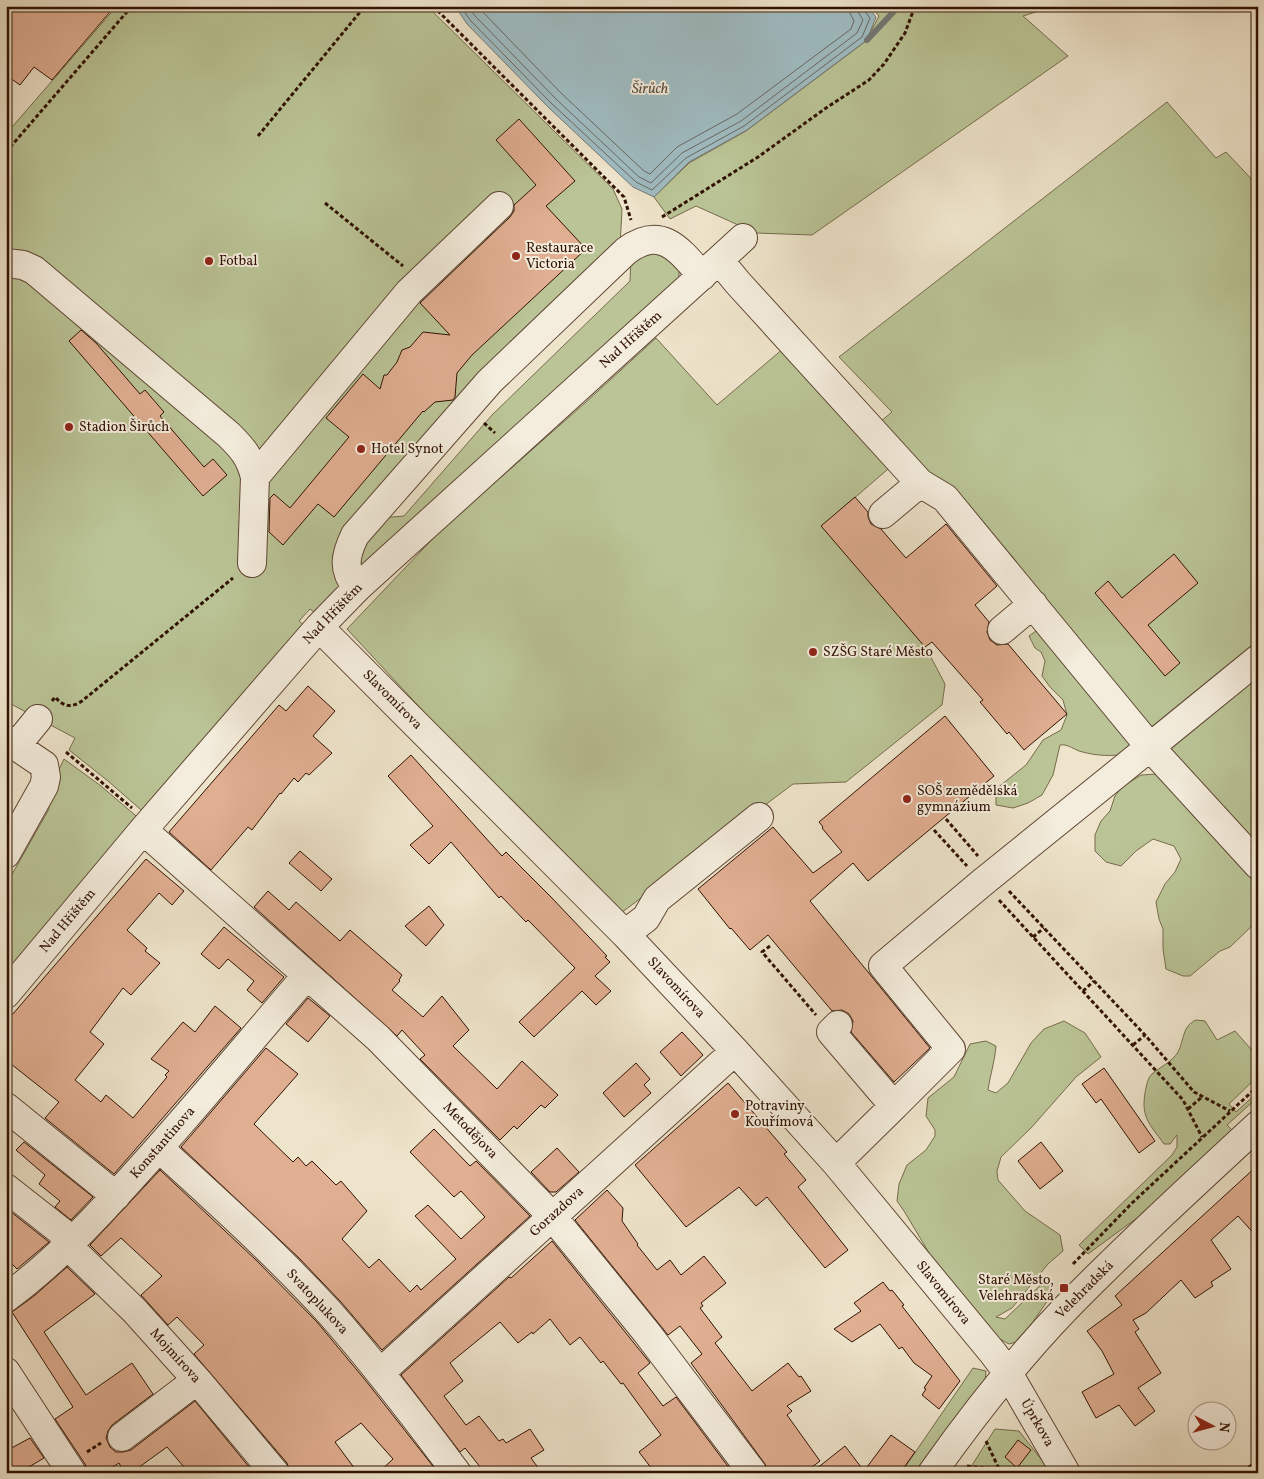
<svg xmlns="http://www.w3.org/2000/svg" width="1264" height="1479" font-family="Vollkorn,serif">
<rect width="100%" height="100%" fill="#eee4cb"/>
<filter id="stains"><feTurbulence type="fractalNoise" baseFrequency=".004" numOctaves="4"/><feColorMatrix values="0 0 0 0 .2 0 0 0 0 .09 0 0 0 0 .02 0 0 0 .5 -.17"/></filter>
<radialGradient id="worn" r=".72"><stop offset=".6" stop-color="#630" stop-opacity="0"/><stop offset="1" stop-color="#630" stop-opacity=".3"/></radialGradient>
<!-- green -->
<path fill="#bac496" stroke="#766b4c" d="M117,6H427L613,189L622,209L620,246L346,532L339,586L337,593L317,614L310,609L299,621L306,627L148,816L108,781L69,750L75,738L9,703L6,699V134Z
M870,6H1055L1023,16L1068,56L812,235L756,233L696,206L670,219L654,197L689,163L746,131L866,41L879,16Z
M1167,102L1216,158L1226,152L1258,186V845L1169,750L881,421L892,412L839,357Z
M659,252L679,266V283L359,570V546L380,518L404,516L492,415L630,281L631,257Z
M656,338L717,405L791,342L895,463L822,526L925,646L945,684L942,705L846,782L793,784L621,913L437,733L424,712L347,629L441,530L585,403Z
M1036,631H1042L1132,736L1130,753C1112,757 1096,756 1079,751C1072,748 1067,744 1060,745L1053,775L1042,795L1028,803L1013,808L996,805V789L1026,765L1043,740L1061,730L1067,715L1063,700L1050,687L1042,676L1045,661L1041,652L1035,648L1029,636Z
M64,759L101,786L142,821L6,980V885L49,809L48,793Z
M1157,774L1258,885V929L1254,924L1230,947L1220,951L1190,976H1183L1166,969L1163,949V929L1159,919L1156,902L1165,884L1175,872L1181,859L1174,846L1153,839L1136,851L1121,866L1106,862L1095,851V835L1101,821L1110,811L1115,796L1122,787L1141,775Z
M1196,1020L1205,1021L1217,1040L1235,1031L1258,1057V1076L1229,1104L1236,1112L1258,1092V1097L1227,1125L1234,1132L1137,1218L1088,1254L1079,1245L1172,1155L1177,1147V1135L1170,1144H1164C1148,1122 1140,1116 1146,1088C1147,1083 1148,1078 1152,1074C1160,1067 1172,1062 1178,1052C1184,1041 1182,1026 1196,1020Z
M1064,1021L1085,1033L1101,1057L1076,1077L1031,1128L1001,1157L997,1171L998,1180L1025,1211L1060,1235L1063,1251L1048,1264L1012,1308L996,1317L1005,1319L1048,1278L1052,1294L1020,1341L1009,1344L992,1335L941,1273L904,1211L897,1201L899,1184L907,1165L926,1150L935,1136V1130L926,1116L928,1098L954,1077L970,1044L986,1041L996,1046C995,1061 990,1075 988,1090L996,1093L1008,1083L1031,1043L1044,1029Z
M973,1368L986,1371L985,1383L916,1473H901Z
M995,1429L1019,1431L1052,1473H967Z"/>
<!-- water -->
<path fill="#9fbcc2" stroke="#737875" d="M455,6H867L876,17L867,40L747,130L689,162L654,197L633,187L548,107L467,24Z"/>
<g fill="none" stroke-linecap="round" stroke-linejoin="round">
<!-- shore -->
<path stroke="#686762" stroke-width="1" d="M460,6L471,21L551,103L636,182L652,190L686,158L744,126L862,37L870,18L864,10L863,6
M467,6L476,17L556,99L639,177L651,183L682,153L741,121L857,33L863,20L858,12L857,6
M477,6L561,93L644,171L650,174L677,147L737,114L851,29L854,21L850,13V6"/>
<!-- stream -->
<path stroke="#737875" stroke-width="6" d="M867,40L899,6"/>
</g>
<!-- building -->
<path fill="#e0ae91" stroke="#311202" d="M6,6H115L52,80L34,67L20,85L6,75Z
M519,119L575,181L546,206L586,249L472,355L457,373L455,397L453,400L435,402L424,412L423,411L334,517L318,504L283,545L269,532L270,498L274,494L290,508L349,437L326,418L363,374L380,389L384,375H387L397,362L402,350L410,347L423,332L450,335L420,303L510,217L514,211V205L536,185L496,140Z
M81,330L96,343L140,394L145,390L164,412L160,416L204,467L213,459L227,475L203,496L69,341Z
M855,497L868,512V517L871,524L881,529L906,558L946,524L997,586L975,605L989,622L987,632L990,640L997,645L1008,644L1067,714L1024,750L1009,732L1007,734L980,702L983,700L932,642L925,647L821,526Z
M1174,554L1198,583L1148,625L1180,663L1165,676L1095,593L1108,581L1122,598Z
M308,686L335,711L313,736L332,753L309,775L306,773L298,782L294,778L281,794L280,793L252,830L248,827L211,870L169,832L279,705L286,711Z
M945,716L994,776L868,881L853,863L810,901L930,1048L894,1082L851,1032L853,1021L849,1014L842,1010L832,1011L768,935L750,950L731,928L730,929L698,889L773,827L813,873L842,852L822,828L823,827L819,822Z
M411,755L502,856L506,852L551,897L607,956L605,957L610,962L595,976L611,991L596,1005L582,991L534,1037L519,1022L575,968L528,920L526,922L501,896L499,898L451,842L429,864L410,845L433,826L388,776Z
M300,851L332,879L321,891L289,863Z
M146,859L184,891L172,905L159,893L127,930L147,948L145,951L160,963L131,995L123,988L90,1032L104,1044L75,1080L101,1102L106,1095L133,1118L167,1077L165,1075L169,1071L151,1059L183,1022L195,1032L215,1006L241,1028L114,1174L45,1118L59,1102L6,1060V1022Z
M268,891L289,910L296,902L340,941L350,930L402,975L399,980L400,981L392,990L423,1017L442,996L469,1030L453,1046L497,1089L522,1061L558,1095L545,1108L541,1105L517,1129L514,1126L500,1140L420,1059L425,1055L402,1030L397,1036L254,907Z
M429,906L444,925L426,946L405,926Z
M224,927L284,977L262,1003L247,990L254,981L228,959L219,969L201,954Z
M308,998L330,1016L308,1042L286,1024Z
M682,1032L703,1055L681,1076L660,1052Z
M266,1048L298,1074L254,1124L293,1162L298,1157L306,1166L312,1161L336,1185L341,1181L367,1211L342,1239L369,1268L379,1259L410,1292L417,1285L421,1290L456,1259L415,1216L428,1205L461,1239L485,1217L461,1191L454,1197L410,1152L434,1129L470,1166L476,1161L530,1216L382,1350L341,1302L299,1258L181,1147Z
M636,1063L650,1079L644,1085L651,1093L624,1117L603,1093Z
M1104,1068L1155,1141L1139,1153L1101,1099L1096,1103L1082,1084Z
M728,1083L787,1152L784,1154L806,1180L798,1187L848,1250L825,1268L767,1197L756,1206L739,1187L686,1227L635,1165Z
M24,1142L93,1197L71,1220L55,1207L60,1201L39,1184L45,1175L16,1150Z
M1041,1142L1063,1171L1040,1189L1018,1161Z
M557,1148L579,1172L556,1192H550L531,1172Z
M1258,1165V1238L1238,1216L1211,1240L1231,1269L1211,1282L1213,1286L1195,1298L1181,1280L1146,1313L1133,1320L1139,1329L1135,1332L1161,1373L1138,1388L1155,1411L1135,1426L1119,1405L1096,1418L1082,1392L1114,1374L1102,1351L1087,1331L1122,1305L1115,1296Z
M160,1170L256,1260L317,1322L366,1381L436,1470L432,1473H378L393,1459L361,1423L335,1442L358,1473H290L287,1463L194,1354L204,1345L177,1317L168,1325L141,1295L162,1276L121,1238L101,1256L90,1245Z
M607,1190L623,1208L622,1221L638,1244L637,1245L657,1270L670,1260L681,1275L704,1256L726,1283L701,1303L703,1306L700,1308L722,1337L715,1343L752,1391L788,1363L799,1377L801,1376L811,1391L787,1406L792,1411L787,1415L820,1461L804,1473H768L765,1464L691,1363L702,1354L680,1326L668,1335L575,1220Z
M6,1208L49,1242L17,1269L6,1258Z
M552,1241L650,1363L638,1373L663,1406L676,1397L733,1473H655L639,1452L661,1435L623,1383L621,1384L603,1361L601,1363L580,1337L570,1345L550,1319L533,1334L532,1332L518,1343L500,1322L450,1363L463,1381L444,1396L466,1425L479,1416L499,1441L503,1439L506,1443L530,1429L544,1450L531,1458L542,1473H485L465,1448L460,1452L401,1375L509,1277L511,1278Z
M67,1267L95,1294L44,1332L86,1395L132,1363L153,1394L112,1425L108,1431L106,1438L110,1447L116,1452H123L131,1450L195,1401L254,1473H189L167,1447L131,1473H124L119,1463L103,1473H88L85,1464L55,1419L73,1407L12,1312L34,1296Z
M883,1282L890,1291L892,1290L904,1305L902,1306L960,1381L939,1409L922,1395L926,1389L924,1388L932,1376L914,1363L902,1347L899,1349L880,1324L852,1342L834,1329L861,1311L854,1303Z
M891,1435L915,1452L900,1473H811L845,1446L864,1471Z
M30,1438L44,1458L19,1473H6V1451Z
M1018,1440L1031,1450L1017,1468L1005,1457Z"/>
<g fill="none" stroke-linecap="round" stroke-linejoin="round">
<defs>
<path id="minor" d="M719,260L743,238
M6,263L23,265L34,270L229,435C243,449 250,457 255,477L252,563
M255,477L409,292L499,206
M883,514L920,483L945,498L1150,747L983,882L883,966L951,1049L894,1106
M357,588C342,569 345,556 355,535L490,381L626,251C661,225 679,249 702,276
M319,627L625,934L735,1051L836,1163L993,1353L1008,1373L1066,1473
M1002,630L1033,604
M1258,659L1150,747L1258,865
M6,739L16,746L38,719
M143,830L378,1038L552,1216L647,1333L753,1473
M6,854L44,786L46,777L44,765L16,746
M625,934L646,918L657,899L759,817
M6,994L143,830L319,627L357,588L719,260L738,283L920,483
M6,1107L116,1196
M159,1148C217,1201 276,1254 329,1312C374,1363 416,1418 457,1473
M836,1163L894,1106L831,1032L838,1025
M6,1188L62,1232L68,1246L134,1310L197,1380L275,1473
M6,1298C56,1261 97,1217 138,1171C196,1107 251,1040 307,975
M6,1372L72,1473
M380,1373L735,1051
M122,1437L197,1380
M932,1473C973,1415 1017,1359 1066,1308C1128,1245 1193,1185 1258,1125"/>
</defs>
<!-- minor casing -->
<use href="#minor" stroke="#604634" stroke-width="30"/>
<!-- path -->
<path stroke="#311202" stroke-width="3" stroke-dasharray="4 2.5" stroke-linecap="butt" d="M433,6L624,197L631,220
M258,136L365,6
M6,152L132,6
M325,203L403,266
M662,217L758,157L826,108L869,80L884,64L905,33L915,6
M484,423L495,433
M52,701L55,697C64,707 71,708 82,701L233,578
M66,752L132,808
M946,819L978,856
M934,830L967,866
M1009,891L1145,1035L1194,1092L1230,1111
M999,900L1183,1100L1202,1137
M1033,937L1044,928
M770,946L762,952L816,1015
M1083,991L1094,981
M1133,1045L1145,1035
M1188,1109L1202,1097
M1073,1264L1132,1203L1258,1086
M986,1441L999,1469
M87,1452L101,1443
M967,1466L1038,1473
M1237,1473L1258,1462"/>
<!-- minor -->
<use href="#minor" stroke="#f4eddd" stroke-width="28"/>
</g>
<!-- markers -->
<g fill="#8f2418" stroke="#f4eddd" stroke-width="2">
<circle cx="516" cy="256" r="5"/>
<circle cx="209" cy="261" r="5"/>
<circle cx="69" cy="427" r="5"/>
<circle cx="361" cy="449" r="5"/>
<circle cx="813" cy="652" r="5"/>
<circle cx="907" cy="799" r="5"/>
<circle cx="735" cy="1114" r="5"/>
<rect x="1059" y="1283" width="10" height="10" rx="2.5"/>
</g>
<g text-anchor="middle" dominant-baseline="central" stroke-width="4" stroke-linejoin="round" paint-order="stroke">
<!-- poi labels -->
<g font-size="14" fill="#311202" stroke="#f4eddd" text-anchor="start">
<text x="526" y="248">Restaurace<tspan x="526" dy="16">Victoria</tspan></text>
<text x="219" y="261">Fotbal</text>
<text x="79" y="427">Stadion Širůch</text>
<text x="371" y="449">Hotel Synot</text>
<text x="823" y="652">SZŠG Staré Město</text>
<text x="917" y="791">SOŠ zemědělská<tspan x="917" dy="16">gymnázium</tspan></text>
<text x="745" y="1106">Potraviny<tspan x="745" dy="16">Kouřímová</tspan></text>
<text x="1054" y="1280" text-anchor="end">Staré Město,<tspan x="1054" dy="16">Velehradská</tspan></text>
</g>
<!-- street labels -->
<g font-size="14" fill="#311202" stroke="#f4eddd">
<text transform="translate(631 340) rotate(-42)">Nad Hřištěm</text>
<text transform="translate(333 614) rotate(-46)">Nad Hřištěm</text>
<text transform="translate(392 700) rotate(45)">Slavomírova</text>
<text transform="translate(68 921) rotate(-50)">Nad Hřištěm</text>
<text transform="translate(676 988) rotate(47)">Slavomírova</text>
<text transform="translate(470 1131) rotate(46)">Metodějova</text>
<text transform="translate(163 1143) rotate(-49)">Konstantinova</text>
<text transform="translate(557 1212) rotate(-42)">Gorazdova</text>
<text transform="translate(1085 1290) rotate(-45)">Velehradská</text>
<text transform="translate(943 1293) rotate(51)">Slavomírova</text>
<text transform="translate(317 1302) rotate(47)">Svatoplukova</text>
<text transform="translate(175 1356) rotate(48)">Mojmírova</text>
<text transform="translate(1037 1423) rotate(60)">Úprkova</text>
</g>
<!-- water labels -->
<g font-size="15" font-style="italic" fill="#584e45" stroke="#f4eddd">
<text x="650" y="89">Širůch</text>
</g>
</g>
<!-- margin -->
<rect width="1264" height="1479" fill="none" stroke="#eee4cb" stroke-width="25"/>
<rect x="8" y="8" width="1249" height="1464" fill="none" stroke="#311202" stroke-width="2.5"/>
<rect x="12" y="12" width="1239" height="1454" fill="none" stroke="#311202"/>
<!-- north arrow -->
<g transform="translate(1212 1426) rotate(96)"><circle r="24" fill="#f4eddd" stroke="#a69585"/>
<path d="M0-4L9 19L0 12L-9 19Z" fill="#8f2418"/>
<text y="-8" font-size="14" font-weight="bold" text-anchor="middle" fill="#311202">N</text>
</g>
<rect width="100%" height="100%" filter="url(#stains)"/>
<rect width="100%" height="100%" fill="url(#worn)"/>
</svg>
